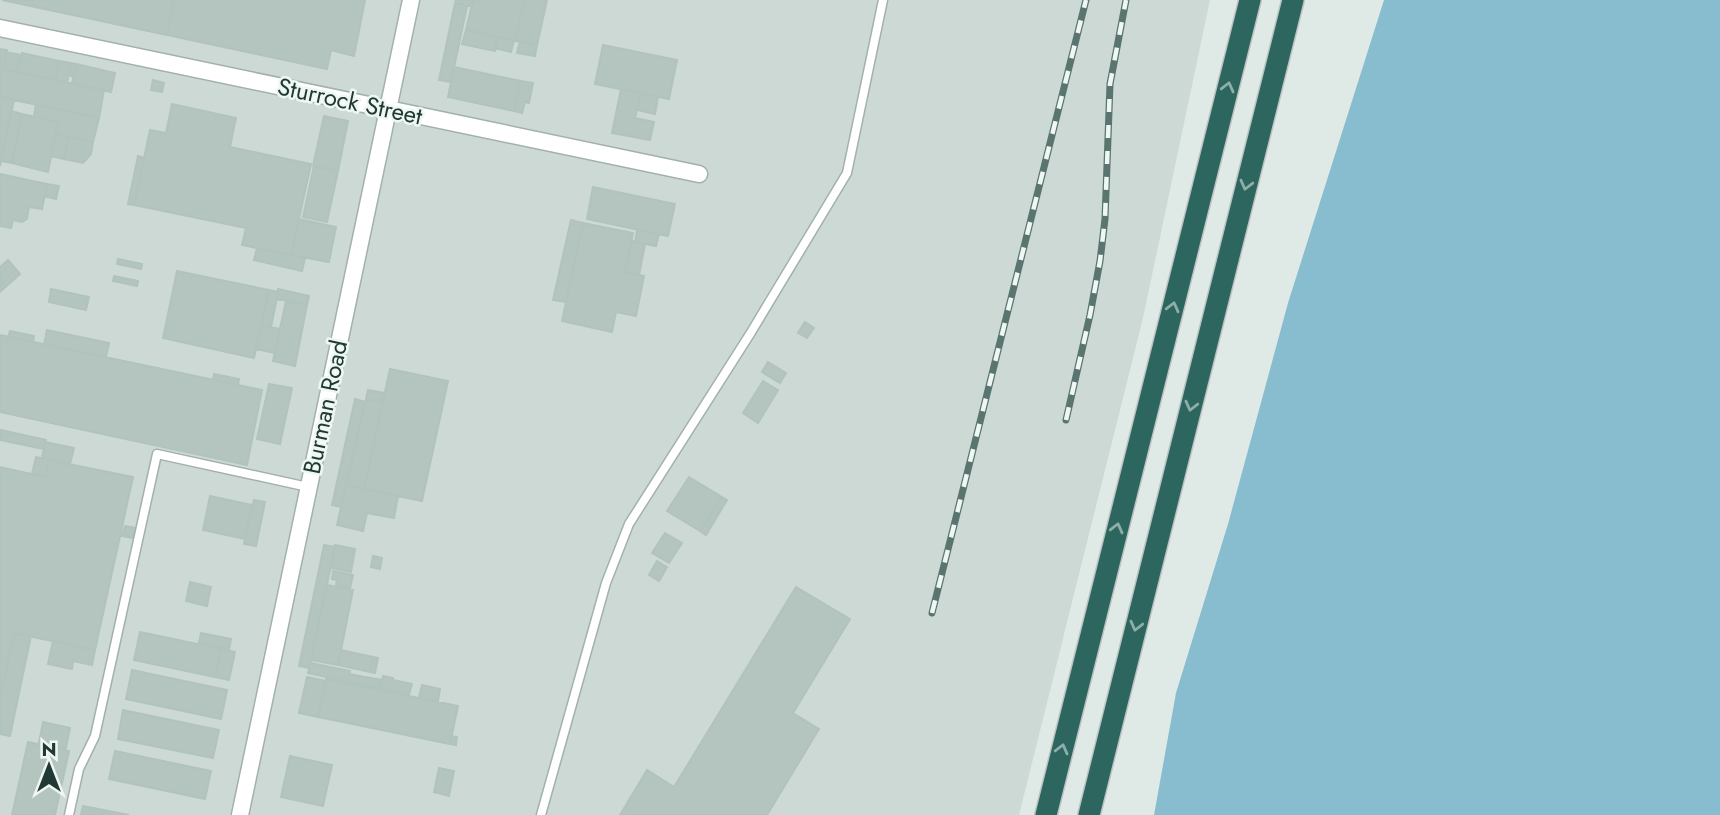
<svg xmlns="http://www.w3.org/2000/svg" width="1720" height="815" font-family="Jost,sans-serif">
<rect width="100%" height="100%" fill="#dfeae6"/>
<!-- built -->
<path fill="#cdd9d5" d="M0,0H1210L1143,318L1019,815H0Z"/>
<!-- water -->
<path fill="#87bdcf" d="M1384,0H1720V815H1154L1176,693L1228,524L1288,303Z"/>
<!-- building -->
<path fill="#b4c4bf" stroke="#b1c3bd" stroke-width="2" d="M2,0H174L167,35Z
M174,0H365L354,56L331,50L327,69L167,35Z
M456,0H473L471,6L455,3Z
M473,0H524L515,41L466,30Z
M524,0H547L537,45L515,41Z
M455,3L467,6L451,82L439,80Z
M466,30L498,37L495,51L462,44Z
M498,37L514,40L511,52L495,48Z
M520,41L537,45L535,56L517,53Z
M603,45L677,60L669,99L595,84Z
M0,49L7,50L3,69H0Z
M6,52L21,55L17,72L3,69Z
M22,53L59,61L55,80L17,72Z
M59,61L71,63L67,83L55,80Z
M71,63L76,64L73,77L69,75Z
M76,64L115,73L111,92L72,84Z
M454,67L521,81L514,111L448,97Z
M0,69L104,90L99,118L0,97Z
M153,80L164,83L162,92L151,90Z
M521,81L533,83L529,103L525,102L522,113L514,111Z
M621,89L641,93L635,118L654,122L650,140L612,133Z
M641,93L658,97L655,114L637,110Z
M0,97L14,100L0,166Z
M36,104L99,118L93,142L56,134L58,122L34,116Z
M172,104L236,118L230,147L311,164L291,255L242,245L246,228L134,205L150,130L166,133Z
M11,111L22,114L12,163L1,161Z
M22,114L58,122L48,172L12,163Z
M324,116L348,121L338,171L313,166Z
M56,134L69,137L64,159L51,156Z
M69,137L93,142L91,154L83,163L64,159Z
M138,156L144,158L134,205L128,204Z
M314,166L338,171L327,222L303,217Z
M0,174L47,184L42,209L29,207L27,219L22,222L13,220L11,228L0,226Z
M47,184L59,186L56,199L44,196Z
M593,187L675,204L668,236L587,219Z
M299,219L336,227L329,262L291,255Z
M571,220L583,223L566,302L553,300Z
M583,223L633,233L625,272L644,276L636,316L616,312L612,332L562,321Z
M637,230L659,234L656,246L635,242Z
M632,241L645,244L639,275L625,272Z
M257,248L305,258L302,271L254,260Z
M118,259L142,264L141,269L117,264Z
M8,260L20,274L0,292V267Z
M177,271L269,290L254,358L163,338Z
M114,276L138,281L137,286L113,281Z
M51,289L89,297L86,310L49,302Z
M278,289L309,296L307,305L277,299Z
M269,290L278,292L271,327L261,325Z
M286,301L307,305L295,366L273,361Z
M805,322L814,328L807,338L798,333Z
M261,325L280,329L275,353L256,349Z
M47,330L109,343L106,357L44,344Z
M10,331L34,336L33,342L8,337Z
M0,335L262,390L247,465L0,412Z
M768,362L786,373L780,383L762,372Z
M390,369L448,381L422,501L364,489Z
M214,374L239,379L238,385L213,380Z
M763,381L778,390L758,423L743,413Z
M269,384L292,388L280,444L257,439Z
M368,390L385,393L383,402L366,399Z
M355,399L365,402L341,507L332,505Z
M366,399L383,402L364,489L346,485Z
M1,430L46,440L44,449L0,440Z
M45,442L74,448L70,464L42,458Z
M36,457L49,460L45,477L32,474Z
M49,460L133,477L95,650L14,633L0,699V467L45,477Z
M689,477L722,497L700,531L667,511Z
M346,485L398,496L394,518L367,513L363,531L337,525Z
M210,496L252,505L245,539L203,530Z
M722,497L727,500L706,535L700,531Z
M254,500L265,502L256,546L244,544Z
M125,526L136,528L133,538L122,536Z
M665,533L682,543L669,563L652,553Z
M324,545L335,547L309,668L299,666Z
M335,545L355,549L351,572L331,568Z
M373,556L382,558L380,569L371,567Z
M657,561L667,567L659,581L649,575Z
M333,571L353,575L350,588L336,585L337,580L332,579Z
M190,582L211,587L207,606L186,601Z
M327,585L353,590L338,665L311,660Z
M796,587L850,619L793,713L819,729L767,815H620L647,770L674,787Z
M140,632L221,649L215,677L134,660Z
M14,633L31,636L10,736L0,734V699Z
M201,633L231,639L229,649L199,643Z
M53,641L95,650L92,665L73,661L72,669L48,664Z
M221,649L235,652L229,680L215,677Z
M341,650L373,657L370,672L338,665Z
M373,657L378,658L375,673L370,672Z
M311,663L350,671L349,674L382,680L380,689L308,673Z
M132,670L227,690L221,719L126,699Z
M383,676L393,678V680L412,684L409,694L380,689Z
M307,677L326,681L318,717L299,713Z
M326,679L458,706L450,744L318,717Z
M422,685L440,689L438,701L419,697Z
M123,710L219,730L213,758L118,739Z
M43,722L70,728L66,748L39,743Z
M451,736L457,737L456,745L450,744Z
M28,742L69,751L55,815H12Z
M115,751L211,771L205,799L109,779Z
M290,756L332,765L323,806L281,797Z
M439,768L454,771L449,796L434,792Z
M83,806L129,815H81Z"/>
<g fill="none" stroke-linecap="round" stroke-linejoin="round">
<defs>
<path id="service" d="M69,815L79,769L95,736L157,454L308,487
M541,815L606,583L629,524L750,334L847,173L883,0"/>
<path id="minor" d="M0,28L699,174
M240,815L411,0"/>
<path id="motorway" d="M1046,815L1250,0
M1089,815L1293,0"/>
</defs>
<!-- service casing -->
<use href="#service" stroke="#a2b1ad" stroke-width="11"/>
<!-- minor casing -->
<use href="#minor" stroke="#a2b1ad" stroke-width="19"/>
<!-- motorway casing -->
<use href="#motorway" stroke="#bcc4c2" stroke-width="24"/>
<!-- service -->
<use href="#service" stroke="#fff" stroke-width="8"/>
<!-- minor -->
<use href="#minor" stroke="#fff" stroke-width="16"/>
<!-- motorway -->
<use href="#motorway" stroke="#2d655f" stroke-width="21"/>
<defs>
<path id="rail" d="M1066,420L1090,315L1100,261L1105,219L1110,84L1126,0
M932,613L1086,0"/>
</defs>
<!-- rail casing -->
<use href="#rail" stroke="#5a7570" stroke-width="7"/>
<!-- rail -->
<use href="#rail" stroke="#eff7f3" stroke-width="4.5" stroke-dasharray="13" stroke-linecap="butt"/>
</g>
<!-- one-way arrows -->
<defs><path id="oneway-chevron" d="M-2-3.5L2.5 0L-2 3.5" fill="none" stroke-width="1.6" stroke-linecap="round" stroke-linejoin="round" transform="scale(1.75)"/></defs>
<g stroke="#8eaea9">
<use href="#oneway-chevron" transform="translate(1228 87) rotate(-76)"/>
<use href="#oneway-chevron" transform="translate(1246 185) rotate(104)"/>
<use href="#oneway-chevron" transform="translate(1173 307) rotate(-76)"/>
<use href="#oneway-chevron" transform="translate(1191 406) rotate(104)"/>
<use href="#oneway-chevron" transform="translate(1117 528) rotate(-76)"/>
<use href="#oneway-chevron" transform="translate(1136 626) rotate(104)"/>
<use href="#oneway-chevron" transform="translate(1062 749) rotate(-76)"/>
</g>
<g text-anchor="middle" dominant-baseline="central" stroke-width="5" stroke-linejoin="round" paint-order="stroke">
<!-- street labels -->
<g font-size="24" fill="#203935" stroke="#eff7f3">
<text transform="translate(350 101) rotate(12)">Sturrock Street</text>
<text transform="translate(325 407) rotate(-78)">Burman Road</text>
</g>
</g>
<!-- north arrow -->
<g transform="translate(49 766)" stroke="#eff7f3" stroke-width="5" paint-order="stroke">
<path d="M0-5L12 26L0 18L-12 26Z" fill="#203935"/>
<text y="-10" font-size="19" font-weight="bold" text-anchor="middle" fill="#203935">N</text>
</g>
</svg>
